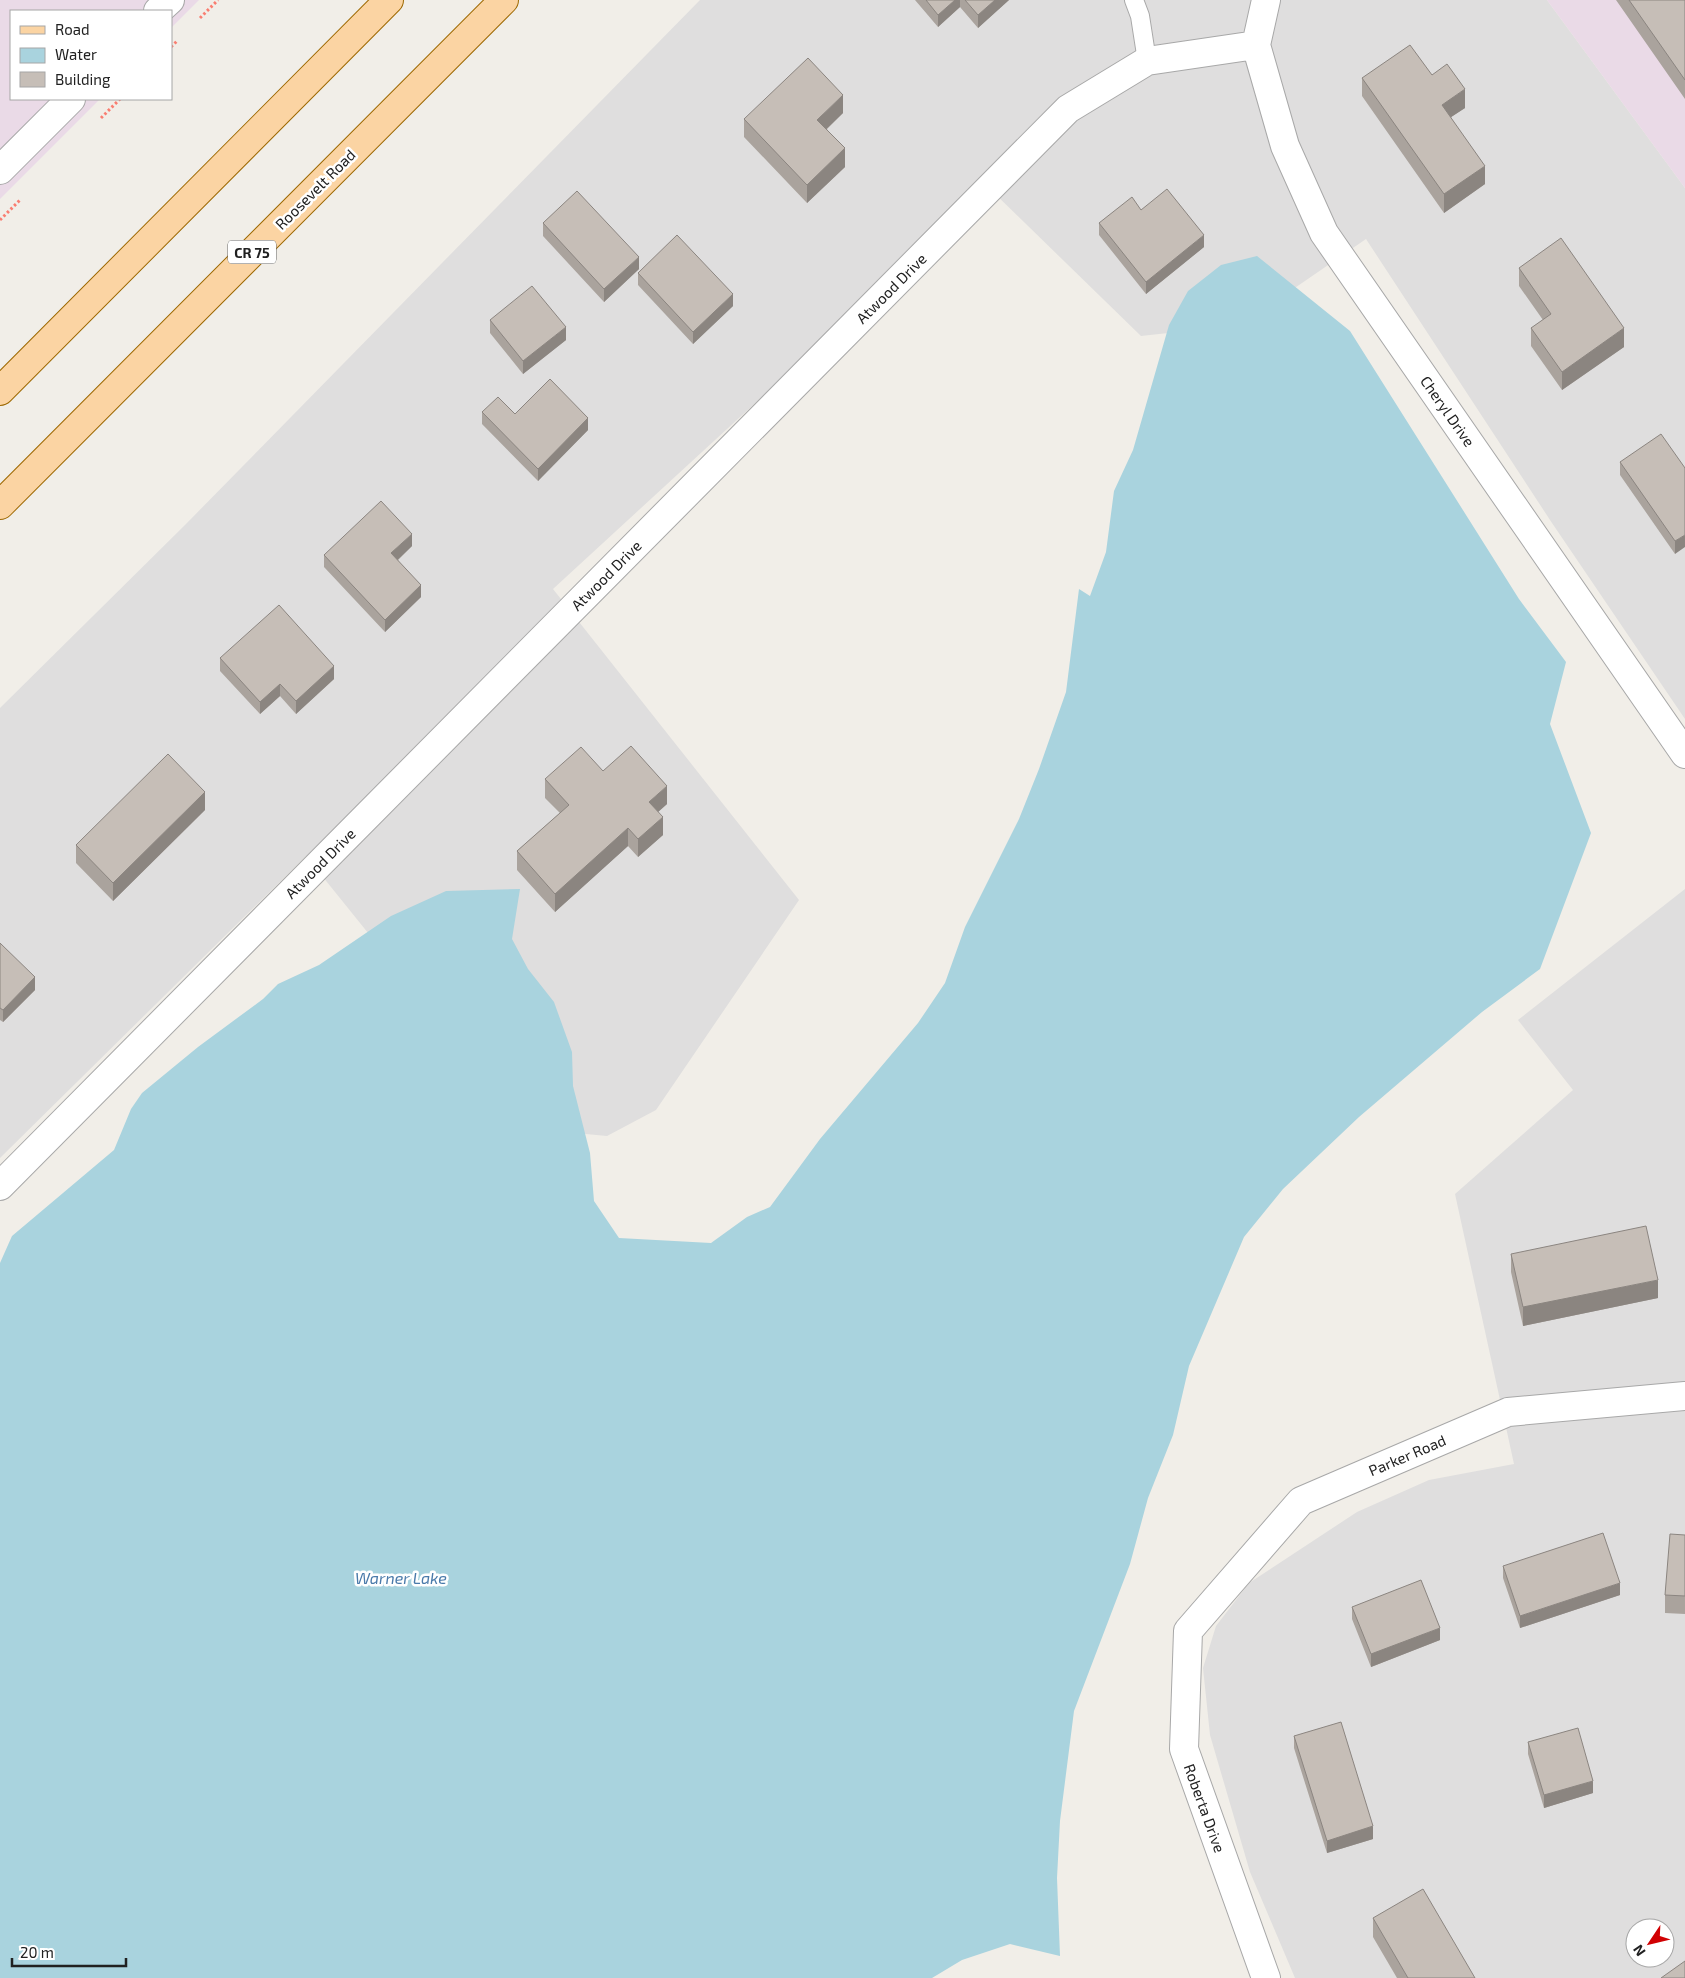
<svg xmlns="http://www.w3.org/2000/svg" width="1685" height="1978" font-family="'Exo 2',sans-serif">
<rect width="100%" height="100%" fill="#f1eee8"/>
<!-- residential -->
<path fill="#dfdede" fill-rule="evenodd" d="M700,0H1547L1685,188V719L1552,523L1366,239L1241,325L1141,336L989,188L553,589L799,900L656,1110L607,1136L533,1129L464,1052L306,856L0,1158V708L186,524Z
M1685,889V1978H1295L1250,1872L1210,1735L1203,1668L1216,1626L1249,1583L1357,1512L1429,1480L1514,1464L1455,1194L1573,1090L1518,1020ZM1635,1928H1665V1958H1635Z"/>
<!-- industrial -->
<path fill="#eadae7" d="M0,0H199L171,28V11H11V99H100L0,199Z
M1547,0H1685V188Z"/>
<!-- water -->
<path fill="#a9d3de" d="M1257,256L1350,331L1519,599L1566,662L1550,724L1591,833L1540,969L1482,1012L1359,1117L1283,1189L1244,1237L1189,1366L1173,1435L1148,1498L1130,1564L1074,1711L1060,1821L1057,1878L1060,1956L1010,1944L962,1960L932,1978H0V1263L12,1236L114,1150L131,1109L142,1093L198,1047L263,999L278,984L319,965L391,916L446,891L520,889L512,939L528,969L554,1002L572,1052L573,1086L590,1153L594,1201L619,1238L711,1243L747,1217L770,1207L820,1139L918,1023L945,983L965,927L1019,819L1039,769L1066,692L1079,589L1090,596L1106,552L1114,491L1133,450L1169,325L1188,291L1221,265Z"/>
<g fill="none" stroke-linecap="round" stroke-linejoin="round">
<defs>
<path id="service" d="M1134,0L1140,16L1147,61"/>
<path id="minor" d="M1266,0L1256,45L1285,146L1324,233L1685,754
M158,11L170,0
M0,170L71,99
M0,1186L1068,109L1147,61L1256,45
M1266,1978L1184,1749L1188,1631L1301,1501L1508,1412L1685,1396"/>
<path id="primary" d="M0,391L389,0
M0,505L504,0"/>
</defs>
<!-- service casing -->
<use href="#service" stroke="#a8a8a8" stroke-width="20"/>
<!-- minor casing -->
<use href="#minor" stroke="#a8a8a8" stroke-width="30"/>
<!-- primary casing -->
<use href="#primary" stroke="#9d6801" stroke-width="30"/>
<!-- path -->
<path stroke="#f97e71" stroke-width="3" stroke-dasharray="2.5 2.5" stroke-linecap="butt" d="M200,18L218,0
M171,47L178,40
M101,118L120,99
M0,220L21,199"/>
<!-- service -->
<use href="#service" stroke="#fff" stroke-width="18"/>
<!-- minor -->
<use href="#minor" stroke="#fff" stroke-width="28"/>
<!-- primary -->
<use href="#primary" stroke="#fbd4a3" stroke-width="28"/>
</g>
<!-- wall -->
<path fill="#aaa39d" d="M915,0H1009L978,28L960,7L938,27Z
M1616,0H1685V99Z
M1432,75L1465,108L1451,117L1485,184L1444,213L1362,96V78Z
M843,113L827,129L845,167L807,203L744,137V119Z
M1141,210L1204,247L1146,294L1099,235V223Z
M543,223L639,269L604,302L543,236Z
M1519,268L1624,347L1562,390L1531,346V328L1543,320L1519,286Z
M638,273L733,306L693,344L638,285Z
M490,320L566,340L523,374L490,333Z
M482,412L515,414L588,430L538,481L482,424Z
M1620,462L1685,468L1675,554L1620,475Z
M412,546L398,560L421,597L385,632L324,567V555Z
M220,658L334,679L296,714L280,696L260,714L220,671Z
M603,771L667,804L658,812L663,835L638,857L628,846L555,912L517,870V851L560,813L545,798V779Z
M205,810L113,901L76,863V845Z
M0,943L35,990L3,1022L0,1020Z
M1511,1254L1658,1298L1523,1326L1511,1272Z
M1685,1535V1614L1665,1613V1595Z
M1503,1566L1620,1595L1520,1628L1503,1578Z
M1352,1607L1440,1640L1371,1667L1352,1619Z
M1294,1736L1373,1839L1327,1853L1294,1748Z
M1528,1742L1593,1793L1544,1808L1528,1754Z
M1373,1918L1475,1978H1397L1373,1937Z"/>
<!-- shaded-wall -->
<path fill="#8b8580" d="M955,0H960V7L938,27V15Z
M995,0H1009L978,28V15Z
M1465,89V108L1442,123V105Z
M843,95V113L817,138V120Z
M845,148V167L807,203V185Z
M1485,166V184L1444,213V194Z
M1204,235V247L1146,294V282Z
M639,257V269L604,302V289Z
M733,294V306L693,344V332Z
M566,327V340L523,374V361Z
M1624,328V347L1562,390V372Z
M588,418V430L538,481V469Z
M412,534V546L391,566V553Z
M1685,535V547L1675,554V541Z
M421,585V597L385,632V620Z
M334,666V679L296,714V701Z
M280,684V696L260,714V702Z
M667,786V804L649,820V802Z
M205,792V810L113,901V883Z
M663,817V835L638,857V839Z
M628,828V846L555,912V894Z
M35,977V990L3,1022V1010Z
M1658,1280V1298L1523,1326V1307Z
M1620,1583V1595L1520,1628V1616Z
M1440,1628V1640L1371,1667V1654Z
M1593,1781V1793L1544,1808V1795Z
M1373,1826V1839L1327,1853V1841Z"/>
<!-- building -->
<path fill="#c6beb7" stroke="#8b8580" d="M926,0H955L938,15Z
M965,0H995L978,15Z
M1629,0H1685V80Z
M1410,45L1432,75L1447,64L1465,89L1442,105L1485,166L1444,194L1362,78Z
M808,58L843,95L817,120L845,148L807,185L744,119Z
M1167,189L1204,235L1146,282L1099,223L1132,197L1141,210Z
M577,191L639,257L604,289L543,223Z
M677,235L733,294L693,332L638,273Z
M1561,238L1624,328L1562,372L1531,328L1551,314L1519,268Z
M532,286L566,327L523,361L490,320Z
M550,379L588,418L538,469L482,412L498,397L515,414Z
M1661,434L1685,468V535L1675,541L1620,462Z
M381,501L412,534L391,553L421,585L385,620L324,555Z
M279,605L334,666L296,701L280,684L260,702L220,658Z
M631,746L667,786L649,802L663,817L638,839L628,828L555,894L517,851L569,805L545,779L581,747L603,771Z
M168,754L205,792L113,883L76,845Z
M0,943L35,977L3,1010L0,1008Z
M1646,1226L1658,1280L1523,1307L1511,1254Z
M1603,1533L1620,1583L1520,1616L1503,1566Z
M1670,1534L1685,1535V1596L1665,1595Z
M1421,1580L1440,1628L1371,1654L1352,1607Z
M1341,1722L1373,1826L1327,1841L1294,1736Z
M1578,1728L1593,1781L1544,1795L1528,1742Z
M1423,1889L1475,1978H1408L1373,1918Z
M1685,1961V1978H1661Z"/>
<g text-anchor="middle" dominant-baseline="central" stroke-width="5" stroke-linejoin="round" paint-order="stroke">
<!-- shield labels -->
<rect fill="#fff" stroke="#646464" stroke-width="1" x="228" y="240.5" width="48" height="23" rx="4"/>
<g font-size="14" font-weight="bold" fill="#212121">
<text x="252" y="252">CR 75</text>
</g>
<!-- street labels -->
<g font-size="15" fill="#212121" stroke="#fff">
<text transform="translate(315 189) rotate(-45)">Roosevelt Road</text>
<text transform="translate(891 288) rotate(-45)">Atwood Drive</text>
<text transform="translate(1448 411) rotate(55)">Cheryl Drive</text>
<text transform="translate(606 575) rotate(-45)">Atwood Drive</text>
<text transform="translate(320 863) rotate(-45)">Atwood Drive</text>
<text transform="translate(1407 1455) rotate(-23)">Parker Road</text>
<text transform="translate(1205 1808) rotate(70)">Roberta Drive</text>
</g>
<!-- water labels -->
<g font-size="16" font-style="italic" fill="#4a7aaa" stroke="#fff">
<text x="401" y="1577">Warner Lake</text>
</g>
</g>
<!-- legend -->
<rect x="10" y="10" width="162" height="90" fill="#ffffff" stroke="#a6a6a6"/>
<rect x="20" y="26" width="25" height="8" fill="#fbd4a3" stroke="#a6a6a6"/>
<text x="55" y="35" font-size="15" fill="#212121">Road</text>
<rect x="20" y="48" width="25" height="15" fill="#a9d3de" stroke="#a6a6a6"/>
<text x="55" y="60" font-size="15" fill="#212121">Water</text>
<rect x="20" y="72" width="25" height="15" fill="#c6beb7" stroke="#a6a6a6"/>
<text x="55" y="85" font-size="15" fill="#212121">Building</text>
<!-- north arrow -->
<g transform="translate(1650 1943) rotate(235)"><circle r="24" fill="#ffffff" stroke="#a6a6a6"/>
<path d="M0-4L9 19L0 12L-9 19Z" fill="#d10103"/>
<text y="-8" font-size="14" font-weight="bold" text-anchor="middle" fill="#212121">N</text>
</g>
<!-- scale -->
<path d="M12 1958v8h114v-8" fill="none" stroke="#212121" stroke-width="2.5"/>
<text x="20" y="1958" font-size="15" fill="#212121" stroke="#ffffff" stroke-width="4" paint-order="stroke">20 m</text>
</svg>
